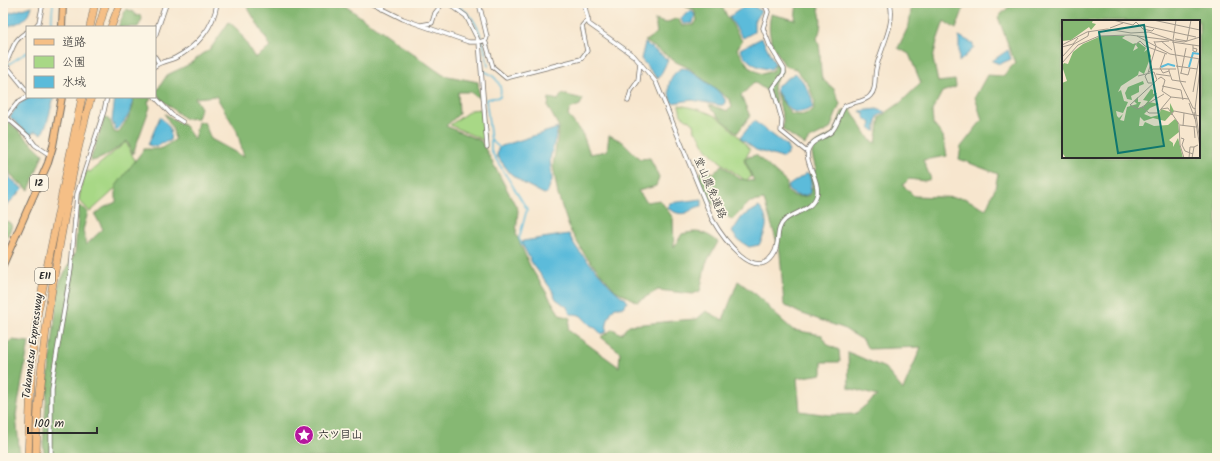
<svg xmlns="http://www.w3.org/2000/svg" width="1220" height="461" font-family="Kalam,'Klee One',sans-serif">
<rect width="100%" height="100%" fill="#fcf5e5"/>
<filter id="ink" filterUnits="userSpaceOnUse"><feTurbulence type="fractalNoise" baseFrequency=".025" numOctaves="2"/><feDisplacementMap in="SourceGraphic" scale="8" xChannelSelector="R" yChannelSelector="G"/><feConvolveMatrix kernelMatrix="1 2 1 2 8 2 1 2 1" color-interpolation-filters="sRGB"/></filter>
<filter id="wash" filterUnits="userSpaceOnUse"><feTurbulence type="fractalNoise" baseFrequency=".012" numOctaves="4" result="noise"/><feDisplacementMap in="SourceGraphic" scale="16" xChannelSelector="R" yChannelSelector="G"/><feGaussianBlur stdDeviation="0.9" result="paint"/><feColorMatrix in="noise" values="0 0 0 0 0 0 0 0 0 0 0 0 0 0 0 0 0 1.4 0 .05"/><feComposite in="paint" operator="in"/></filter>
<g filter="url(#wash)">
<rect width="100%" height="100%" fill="#f7e6ce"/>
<!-- green -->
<path fill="#a8d886" stroke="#6a8258" d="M679,105C719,113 724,119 750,150L744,161L752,176L746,181C732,170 716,161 705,146C701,141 701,135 695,131L694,124L681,115Z
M481,109L485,141L450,125L471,110Z
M126,142L136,163L111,193L90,212L79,200L81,186L86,171L90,172Z"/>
<!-- forest -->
<path fill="#86b873" stroke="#58724f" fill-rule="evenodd" d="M245,3H341L443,75L478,82L479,98L470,92H458L459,114L446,126L481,141L518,210L516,234L530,266L560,315L570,318L568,330L619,367L620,352L601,337L613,329L621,334L629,325C652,324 673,320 697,319L706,311L723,320L738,281L758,296L775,314L793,330L822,335L828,345L839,350L840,362H822V374L797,378L800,411L829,415L855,414L877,396L849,388L848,352L885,368L903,390L921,347L868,349L863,340L843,328L800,313L784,305L780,252L764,200L750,202L732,220L710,202L699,178L702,170L714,173L722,165L740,179L754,181L744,158L756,155L787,183L786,190C793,198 800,198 810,195L813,185L810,173L816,170L812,154L813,145L834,133L842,112L850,108L870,140L876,143L880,117L900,103L921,83L909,54L898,48L909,25L912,3H962L963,10L956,29L944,21L937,41L933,59L938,82L955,80L956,87L942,92L932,111L933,124L943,136L947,156L923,160L931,179L924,181L909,179L903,185L914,196L964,198L986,209L995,188L998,174L959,159L961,147L982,120L975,97L987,75L1003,76L1015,63L998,17L1013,3H1217V458H45L43,445L47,389L59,284L75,253L79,205L88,212L83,230L86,245L103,229L95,215L103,208L116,202V186L144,149H160L175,140L173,130L165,114L185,126L194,139L198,122H204L211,139L244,157L237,131L216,96L195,98L201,108L197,118L185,119L161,99L156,92L167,75L188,65L211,48L229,22L239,31L255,58L271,47ZM1063,21H1199V157H1063Z
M687,3L720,4L742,41L737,49L750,68L762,74L772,71L777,62L782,71L773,86L777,109L767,91L754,82L741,96L750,116L737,133C730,125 713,114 709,105L728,111L732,106L730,100L689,68L676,62L645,41L657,33L655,20L665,23L678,18L682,26L694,25L697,20L694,9L686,7Z
M797,3H817C821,14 823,27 817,38C822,51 819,64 822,79L834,89L840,104L830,129L808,140L805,145L783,130V118L776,92L791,114L802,115L813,111L815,102L808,84L796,69L785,66C773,46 766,37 771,14L795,20Z
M126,9L134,12L136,16L141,15L142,19L138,27H118Z
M562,94L583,99L580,105L570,109L568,115L583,135L590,154L607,151L609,135L623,142L640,159L650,158L659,177L656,186L638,191L647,202L660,200L673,218L674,247L682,234C698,230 706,232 718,242L706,263L700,291L693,294L658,290L637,302L615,290L585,255L570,230L558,195L553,166L559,127L548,107L549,98L558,100Z
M133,97H152L148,102L150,107L133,154L127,141C115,149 104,160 90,161L105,116L110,121L114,132L118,133C125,123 136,109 133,97Z
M8,121L43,154L29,190L12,177L8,168H3V130Z
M3,221L9,222L12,226L3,247Z
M12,340L29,342L16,415L20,458H3V346Z"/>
<!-- water -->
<path fill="#5bbbda" stroke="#437382" d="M749,3L761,11L754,21V32L743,38L729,17Z
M32,6C29,20 16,25 3,27V15Z
M692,10L695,16L693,23L683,24L681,18Z
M959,36L972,43L974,48L959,62Z
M762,38L775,64L771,69C758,69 745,61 740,49Z
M645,43L668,60L659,78L656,77L641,59Z
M1008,50L1011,59L1000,64L992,61Z
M682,68L688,69L717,90L725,99V103L723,105H719L692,100L672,103C666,89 668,75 682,68Z
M795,73C803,79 815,99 812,108C790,119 787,106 776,90L777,86Z
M31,97H54L47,123L42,134L35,131L29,135L10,117L19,103Z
M115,97H132C135,110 124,122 116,131L112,121Z
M877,109L885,112L878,116L875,132L870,127L871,123L864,117V112L862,114L860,111Z
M160,117C169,125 172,129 170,141L161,143L157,147L148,145Z
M754,121L786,145L789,152L782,158L756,150L740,138Z
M558,128L550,159L552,180L547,193L544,194L523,183L510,173L497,156L498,149L502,146Z
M8,172L10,178L23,189L3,209V179Z
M807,173L809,174L811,183L810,193C802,198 795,196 788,190V186Z
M702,199V206C688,208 687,220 669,209L668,206L670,203Z
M759,207C771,219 766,232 759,245L749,247L738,240L732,232L742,217Z
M569,234C577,252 585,257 597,271C608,283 612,290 626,299L627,302L623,307H615C608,315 607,322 606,332L601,334C597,328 594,328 589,324C581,317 584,314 570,314L567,307L556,299L552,290L532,263L522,244L523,241Z"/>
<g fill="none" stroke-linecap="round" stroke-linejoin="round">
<!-- stream -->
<path stroke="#5bbbda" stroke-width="1.5" d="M452,3C458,7 466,10 470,16C481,28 485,50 488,66
M51,27L53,3
M9,64L27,52
M3,70L6,67
M483,71C495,75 503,84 500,97L486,99L491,141V151L527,209L519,239L522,244
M492,141L500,148"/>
</g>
</g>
<g filter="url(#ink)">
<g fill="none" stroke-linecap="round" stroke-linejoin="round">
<defs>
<path id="minor" d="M371,3L403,19L469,42H479L466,16L448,3
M479,3L487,37L486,40L479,42L487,147
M584,3L589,24L634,56L656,82L712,219C721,235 757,288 775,251C780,240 775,229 785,220C796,211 813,210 817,194C820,179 802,160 809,148C813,139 824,138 831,132C838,126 839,114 845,106C852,102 865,102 870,96C877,89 874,78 876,69C880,49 896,24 890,3
M759,3L766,7L768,12L763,28L770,46L784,69V73L773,88L782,120L781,131L807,152
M382,9L386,3
M421,25L432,23L435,13L443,3
M35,27L39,22L43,3
M485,40L493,67L506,78L581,59L587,51L582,26L588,19
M155,57L159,63
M3,63L5,64C14,50 11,41 27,32
M5,64L27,91
M155,66C161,61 169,61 175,58C197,47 214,27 217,3
M155,97L172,115L183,122
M628,101L631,91L638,81L640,62
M3,116L6,117L18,102L27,97
M6,117L29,137L35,145L50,155
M51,458V387L71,269L77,194L104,111L107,97"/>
<path id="tertiary" d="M155,35L166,3"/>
<path id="primary" d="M62,27L63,3
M3,265L48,163L53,146L62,97"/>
<path id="motorway" d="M90,27L95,3
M99,27L106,3
M111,27L120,3
M28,458L32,357L38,311L82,97
M36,458C37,386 46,319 59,248C68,197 77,147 91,97"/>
</defs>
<!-- minor casing -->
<use href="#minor" stroke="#726c64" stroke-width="5"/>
<!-- tertiary casing -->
<use href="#tertiary" stroke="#726c64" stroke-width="6"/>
<!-- primary casing -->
<use href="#primary" stroke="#726c64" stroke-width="8"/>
<!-- motorway casing -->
<use href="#motorway" stroke="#726c64" stroke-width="8"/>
<!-- minor -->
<use href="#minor" stroke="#fff" stroke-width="3.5"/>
<!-- tertiary -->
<use href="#tertiary" stroke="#fff" stroke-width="4.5"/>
<!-- primary -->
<use href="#primary" stroke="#f5bf86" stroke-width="6"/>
<!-- motorway -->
<use href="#motorway" stroke="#f5bf86" stroke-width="7"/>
</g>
</g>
<!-- icons -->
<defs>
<symbol id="sight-disc" viewBox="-11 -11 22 22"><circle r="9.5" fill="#b5179e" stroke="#fcf5e5"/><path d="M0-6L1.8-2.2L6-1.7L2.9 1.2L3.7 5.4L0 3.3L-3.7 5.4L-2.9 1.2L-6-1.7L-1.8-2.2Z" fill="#fff"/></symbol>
</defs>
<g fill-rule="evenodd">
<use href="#sight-disc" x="293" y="424" width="22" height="22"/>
</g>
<g text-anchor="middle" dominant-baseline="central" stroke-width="3.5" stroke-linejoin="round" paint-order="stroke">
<!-- shield labels -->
<g fill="#fcf5e5" stroke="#6a6863" stroke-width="1">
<rect x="30" y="175" width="18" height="16" rx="3"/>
<rect x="35" y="268" width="20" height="16" rx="3"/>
</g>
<g font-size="10" font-weight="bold" fill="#2b2b2b">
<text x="39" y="183">12</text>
<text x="45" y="276">E11</text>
</g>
<!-- street labels -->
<g font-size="11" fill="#2b2b2b" stroke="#fcf5e5">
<text transform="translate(710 188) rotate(67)">堂山農免道路</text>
<text transform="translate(33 346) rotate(-83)">Takamatsu Expressway</text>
</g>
<!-- poi labels -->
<g font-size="11" font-weight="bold" fill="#2b2b2b" stroke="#fcf5e5" text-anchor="start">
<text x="318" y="435">六ツ目山</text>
</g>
</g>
<!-- overview -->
<g transform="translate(1062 20)">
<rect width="138" height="138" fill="#f7e6ce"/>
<path d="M0,0H31L30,3L34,4L29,10L27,7L9,20L0,21ZM39,16H63L60,18L71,24L74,23L71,31L76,28L74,25L76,22L84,28L82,32L86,29L89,36L82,54L77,51L76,55L59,66L56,72L59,70L62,81L66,82L61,93L54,91L55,96L57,98L61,94L58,100L62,101L65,87L75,84L72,81L76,77V82H79L76,88L81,87L86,81L81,80L89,69L91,70V74L95,73L87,82L97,84L88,88L82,94L89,97L97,95L99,89L108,92V83L112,91L103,101L91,98L82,101L78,97L77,106H81L83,102L92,106L106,105L113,99L116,102L117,112L107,120L111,123V127L116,118L121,138H4L1,134L0,138V63L5,61L0,46L2,43L6,44L11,32L21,24ZM81,61L82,64L77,66V72L69,76L70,80L65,79L63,73L66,67Z" fill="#86b873"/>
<path fill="none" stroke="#5bbbda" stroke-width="2" d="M99,47L106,44L113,46M127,47L131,33L138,34"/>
<path fill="none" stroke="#a59b8d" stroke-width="1" d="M51,0L71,5L74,2L81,9L90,11L92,9M91,0L138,10M83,6L134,17M48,8L61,3M75,16L108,34L138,39M113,19L125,21M111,20L114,0M111,20L118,61L131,88L134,89M99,21L110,30M125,21L129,0M93,22L107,21M110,22L138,26M0,25L25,12L45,9L69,13L87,12L110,20M73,25L78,21L83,26L105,34M131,25V31L134,32L135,29L131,28M0,27L11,24L16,18M103,34L98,48L101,53L107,51V49M0,37L12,24L26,16L27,11M0,43L16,25L37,16L68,15L122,22L138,17M114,46L135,49M138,49L133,89L138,121M107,51L110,60L124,62M87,52L91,49H114M86,53L94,26L92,21M118,53L126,55L128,48M119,53L124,28M85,54L83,56L86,63H90M94,54L108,56M76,56L92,52L95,60L68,85L76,89L80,87L87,93H96L99,89L106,88L117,104L118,125L122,138M96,59L99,57L103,60L100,71L109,77M100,66L119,70L121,80M131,72L137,39M127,83L133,99M80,87L102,74M99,89L109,77L127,79M132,92L138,127M109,95L112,91L138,96M118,105L134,107M121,106L122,93M132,106L133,118M119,118L122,119L120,125L123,131L131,134M127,138L128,127H132M130,138L132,127L136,125"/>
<path fill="#0f766e" fill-opacity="0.15" stroke="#0f766e" stroke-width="2" d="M82,5L102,126L56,133L37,12Z"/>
<rect width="138" height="138" fill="none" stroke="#2b2b2b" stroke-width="2"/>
</g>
<!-- margin -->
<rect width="1220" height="461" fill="none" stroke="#fcf5e5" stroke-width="16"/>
<!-- legend -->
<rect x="26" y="26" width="130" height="72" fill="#fcf5e5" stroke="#a8a49b"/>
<rect x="34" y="39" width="20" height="6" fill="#f5bf86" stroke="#a8a49b"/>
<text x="62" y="46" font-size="12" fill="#2b2b2b">道路</text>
<rect x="34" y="56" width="20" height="12" fill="#a8d886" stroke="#a8a49b"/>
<text x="62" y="66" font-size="12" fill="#2b2b2b">公園</text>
<rect x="34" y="76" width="20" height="12" fill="#5bbbda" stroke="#a8a49b"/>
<text x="62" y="86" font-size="12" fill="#2b2b2b">水域</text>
<!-- scale -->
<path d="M28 427v6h69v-6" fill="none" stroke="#2b2b2b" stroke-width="2"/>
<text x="34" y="427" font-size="12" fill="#2b2b2b" stroke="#fcf5e5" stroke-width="3" paint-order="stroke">100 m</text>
</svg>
